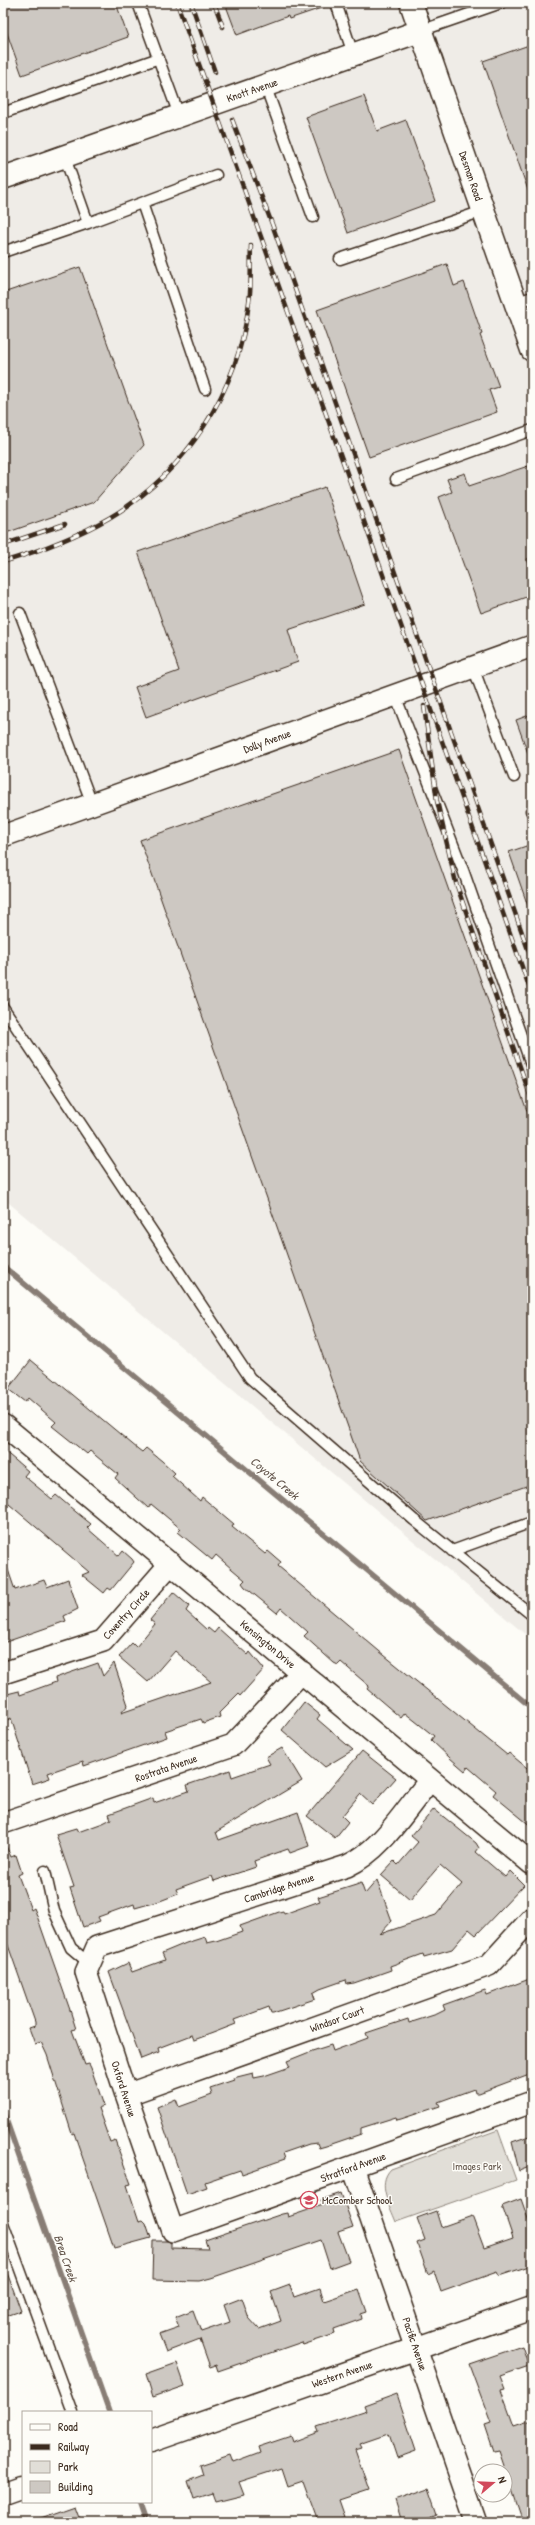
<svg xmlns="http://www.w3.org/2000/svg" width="535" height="2525" font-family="'Patrick Hand',sans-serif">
<rect width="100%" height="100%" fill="#fdfcf7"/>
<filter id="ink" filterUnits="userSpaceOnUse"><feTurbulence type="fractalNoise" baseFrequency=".025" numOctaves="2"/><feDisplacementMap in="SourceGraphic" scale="8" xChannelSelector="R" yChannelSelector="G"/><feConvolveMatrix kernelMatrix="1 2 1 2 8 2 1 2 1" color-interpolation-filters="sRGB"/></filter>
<g filter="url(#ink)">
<!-- built -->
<path fill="#efece7" d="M3,3H532V1640L3,1198Z"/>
<!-- green -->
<path fill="#e1ded7" stroke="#8e847a" d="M498,2130L516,2180L396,2222C390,2206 376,2184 391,2169Z"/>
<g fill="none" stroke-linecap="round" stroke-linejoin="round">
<!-- stream -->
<path stroke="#887d74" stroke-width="5.5" d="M3,1266L532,1708
M3,2111L109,2412
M140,2502L147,2522"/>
</g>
<!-- building -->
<path fill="#cdc8c2" stroke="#3b2a1e" d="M3,3H116L128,37L22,75L3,22Z
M225,3H330V5L289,19L288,16L237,35Z
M532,44V196H530L483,61Z
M364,96L377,131L406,120L435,201L348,233L306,117Z
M447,264L454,286L464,282L482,334L480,335L499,387L489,390L497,412L369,457L317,310Z
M80,267L144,445L94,502L3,534V293Z
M528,466L532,477V557L527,559L532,574V595L481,613L439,497L452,492L447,479L465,473L469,486Z
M325,487L365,604L288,630L298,662L146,717L135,687L179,671L138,552Z
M532,714V759H530L516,720Z
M399,750L532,1125V1484L427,1521L360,1461L140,840Z
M532,844V912H530L509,852Z
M31,1360L138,1449L142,1452L146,1448L162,1461L175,1473L172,1476L200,1501L202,1497L234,1524L232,1527L265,1554L268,1551L281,1562L278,1566L379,1651L507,1755L509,1753L532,1772V1827L493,1795L496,1791L468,1767L465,1771L450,1758L431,1740L434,1736L405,1713L401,1718L367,1689L369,1686L341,1662L338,1665L334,1663L304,1636L308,1632L281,1608L277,1613L245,1587L242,1583L245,1580L232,1569L216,1555L212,1560L178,1532L181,1529L151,1504L148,1508L115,1478L118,1474L90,1451L87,1454L52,1426L56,1422L28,1398L25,1402L8,1389Z
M3,1450L28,1471L24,1476L52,1499L56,1495L76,1512L91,1524L87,1528L119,1556L123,1551L132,1559L134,1562L111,1590L108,1588L104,1593L82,1575L89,1572L3,1499Z
M5,1561L15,1590L44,1580L47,1587L68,1579L78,1609L64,1616L66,1621L3,1643V1562Z
M173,1592L189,1606L186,1611L207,1630L208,1628L214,1633L218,1628L248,1655L250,1652L264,1669L240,1696L238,1694L219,1713L220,1717L203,1723L201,1719L165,1731L167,1737L84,1766L83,1761L48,1773L50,1778L32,1784L11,1718L7,1720L3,1707V1695L19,1691L20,1695L56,1682L55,1678L98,1663L103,1676L114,1663L128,1705L121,1713L211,1682L175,1651L148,1682L119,1657L132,1643L136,1647L155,1624L150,1620Z
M304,1702L320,1715L317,1719L353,1750L325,1767L282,1730Z
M282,1748L302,1781L216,1832L219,1840L298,1812L309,1846L290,1853L288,1849L254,1861L256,1867L214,1881L212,1876L176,1889L178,1894L160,1901L135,1908L134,1904L98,1917L100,1921L83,1927L70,1888L74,1887L56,1834L76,1828L78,1832L103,1823L111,1819L109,1814L153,1798L154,1803L189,1791L187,1785L230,1770L232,1777L270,1764L266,1757Z
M362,1751L396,1778L372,1805L360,1794L342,1816L348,1822L335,1838L307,1816Z
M434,1809L476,1843L479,1848L476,1852L505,1877L510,1871L524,1885L476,1935L469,1929L452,1949L424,1957L423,1954L390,1966L391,1970L354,1983L347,1984L346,1980L320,1989L313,1993L315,1999L273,2013H271L269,2007L234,2020L236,2024L213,2033L194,2040L192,2035L158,2048L159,2052L141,2059L109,1972L128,1963L132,1972L165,1960L162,1953L186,1943L205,1937L207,1943L216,1941L242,1932L240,1926L279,1912L283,1911L284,1914L320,1901L318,1897L356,1885L361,1883L365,1894L377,1880L392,1921L380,1934L436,1915L462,1884L440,1865L410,1900L381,1875L394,1861L398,1865L418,1842L411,1836Z
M3,1839L11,1857L16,1855L22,1873L18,1875L31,1910L34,1908L36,1913L70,2010L76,2029L72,2030L85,2065L89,2064L91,2068L104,2106L98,2108L110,2142L115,2140L131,2184L127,2185L139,2221L143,2220L146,2223L151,2238L114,2248L74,2133L72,2134L47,2055L41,2042L35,2044L29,2028L35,2026V2022L3,1931Z
M532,1978V2073L479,2093H475L474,2089L438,2102L440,2106L401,2119L397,2120L396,2117L361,2128V2134L326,2146L319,2148L317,2143L309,2144L283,2153L285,2159L242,2174L240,2170L205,2182L207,2187L187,2194L157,2107L176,2099L179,2107L212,2095L210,2088L234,2080L233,2078L253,2073L254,2078L264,2076L290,2067L287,2061L312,2051L331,2045L333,2051L368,2038L366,2033L408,2019L409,2023L437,2014L445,2010L443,2005L485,1990L487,1995Z
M532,2135V2166L519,2171L512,2142Z
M341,2193L353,2227L338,2232L349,2261L330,2268L321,2240L211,2278L199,2281L152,2280L153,2241H168L171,2243V2248L208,2249L205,2240L282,2214L287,2213L288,2217L323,2205L321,2200Z
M521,2199L532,2230V2265L499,2276L497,2272L441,2292L434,2271L428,2274L417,2243L425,2240L417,2218L436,2211L441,2227L472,2216L484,2248L513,2238L502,2206Z
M3,2267H5L21,2311L3,2317Z
M290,2285L294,2297L320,2288L324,2301L359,2289L367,2312L361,2314L362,2319L334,2329L335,2334L303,2345L302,2342L218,2371L216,2365L210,2367L200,2339L166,2352L159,2334L179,2327L175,2317L193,2310L201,2332L230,2322L224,2305L242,2298L249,2318L259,2329L281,2321L271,2292Z
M522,2346L529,2366L500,2376L505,2389L501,2390L514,2426L532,2420V2522H523L499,2451L494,2452L485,2425L491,2423L469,2364Z
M177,2363L185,2386L153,2397L146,2374Z
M397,2394L416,2451L397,2458L389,2434L360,2444L362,2448L355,2450L369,2490L339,2500L345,2517L330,2522H318L303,2481L288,2486L282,2468L239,2482L244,2495L216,2502L213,2494L194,2500L188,2481L203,2475L200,2465L230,2455L233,2463L260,2453L258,2447L291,2436L293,2442L319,2432L317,2427L366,2411L364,2406Z
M429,2488L438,2514L425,2519L426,2522H402L395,2500Z
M75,2506L81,2522H35V2520Z"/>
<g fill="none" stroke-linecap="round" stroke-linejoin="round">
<defs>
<path id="service" d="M138,3L179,115
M336,3L353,54
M420,31L501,3
M265,85L313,217
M3,113L159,58
M142,203L205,389
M88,223L216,175
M3,252L88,223L64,155
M340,259L483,211
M516,303L532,297
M396,479L532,430
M20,613L92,804
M473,667L514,777
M395,695L463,870L532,1067
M531,811H532
M3,1007L250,1378L414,1520L532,1615
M452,1551L532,1522
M45,1871L54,1911L71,1948L90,1964
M3,2223L72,2412"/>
<path id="minor" d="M3,836L532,646
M3,1425L532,1864
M3,1673L103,1641L171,1563
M430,1780C405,1810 382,1850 347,1866L97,1947L86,1972L126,2095L173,2231L532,2102
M3,1823L233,1745L302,1672
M126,2095L489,1965L532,1918
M353,2167L476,2522"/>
<path id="tertiary" d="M411,3L532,350
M3,178L420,31
M151,2441L532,2308
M3,2494L23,2487"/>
</defs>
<!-- service casing -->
<use href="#service" stroke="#3b2a1e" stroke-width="13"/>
<!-- minor casing -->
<use href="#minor" stroke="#3b2a1e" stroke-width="24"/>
<!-- tertiary casing -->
<use href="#tertiary" stroke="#3b2a1e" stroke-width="25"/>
<!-- service -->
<use href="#service" stroke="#fdfcf7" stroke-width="10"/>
<!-- minor -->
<use href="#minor" stroke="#fdfcf7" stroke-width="21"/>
<!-- tertiary -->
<use href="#tertiary" stroke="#fdfcf7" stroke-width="22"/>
<defs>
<path id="rail" d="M177,3L301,348L321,400L532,995
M191,3L215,72
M214,3L223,27
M232,119L272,224L532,961
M3,545L65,524
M3,562C39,551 76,537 109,518C186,473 239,390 249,302C252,283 250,263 251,245
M424,706L437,801L456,883L532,1101"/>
</defs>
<!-- rail casing -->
<use href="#rail" stroke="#3b2a1e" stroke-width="4.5"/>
<!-- rail -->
<use href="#rail" stroke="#fdfcf7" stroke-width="3" stroke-dasharray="9" stroke-linecap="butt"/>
</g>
</g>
<!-- icons -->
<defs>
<symbol id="school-ring" viewBox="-11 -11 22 22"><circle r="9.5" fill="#fdfcf7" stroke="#d1495b" stroke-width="1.5"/><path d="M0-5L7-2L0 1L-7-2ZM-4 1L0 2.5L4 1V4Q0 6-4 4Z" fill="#d1495b"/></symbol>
</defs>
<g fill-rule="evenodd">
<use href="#school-ring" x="299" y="2190" width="20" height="20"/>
</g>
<g text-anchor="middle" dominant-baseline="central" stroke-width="3" stroke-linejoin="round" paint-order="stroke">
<!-- street labels -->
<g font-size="11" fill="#3b2a1e" stroke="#fdfcf7">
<text transform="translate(252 90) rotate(-19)">Knott Avenue</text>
<text transform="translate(471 176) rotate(71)">Desman Road</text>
<text transform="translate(267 741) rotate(-20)">Dolly Avenue</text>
<text transform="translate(126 1614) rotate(-48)">Coventry Circle</text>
<text transform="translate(268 1644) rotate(40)">Kensington Drive</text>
<text transform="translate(166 1768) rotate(-19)">Rostrata Avenue</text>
<text transform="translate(279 1888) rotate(-18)">Cambridge Avenue</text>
<text transform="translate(337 2019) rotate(-20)">Windsor Court</text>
<text transform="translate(124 2089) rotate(72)">Oxford Avenue</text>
<text transform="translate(353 2167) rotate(-20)">Stratford Avenue</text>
<text transform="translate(415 2344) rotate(71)">Pacific Avenue</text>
<text transform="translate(342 2374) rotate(-19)">Western Avenue</text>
</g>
<!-- park labels -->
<g font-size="11" fill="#64574c" stroke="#fdfcf7">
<text x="477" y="2166">Images Park</text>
</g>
<!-- poi labels -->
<g font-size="11" fill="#3b2a1e" stroke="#fdfcf7" text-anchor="start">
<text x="322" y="2200">McComber School</text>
</g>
<!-- water labels -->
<g font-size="12" font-style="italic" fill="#615349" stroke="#fdfcf7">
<text transform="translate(275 1478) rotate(40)">Coyote Creek</text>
<text transform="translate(66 2258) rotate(71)">Brea Creek</text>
</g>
</g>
<!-- margin -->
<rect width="535" height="2525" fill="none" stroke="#fdfcf7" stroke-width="16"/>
<rect x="8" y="8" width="519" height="2509" fill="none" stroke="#3b2a1e" stroke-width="1.5" filter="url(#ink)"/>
<!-- legend -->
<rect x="22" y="2411" width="130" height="92" fill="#fdfcf7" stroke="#afa8a0"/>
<rect x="30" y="2424" width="20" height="6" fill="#fdfcf7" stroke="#afa8a0"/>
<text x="58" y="2431" font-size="12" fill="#3b2a1e">Road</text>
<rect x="30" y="2444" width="20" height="6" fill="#3b2a1e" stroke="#afa8a0"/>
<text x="58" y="2451" font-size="12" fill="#3b2a1e">Railway</text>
<rect x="30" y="2461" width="20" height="12" fill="#e1ded7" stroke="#afa8a0"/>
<text x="58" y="2471" font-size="12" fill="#3b2a1e">Park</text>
<rect x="30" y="2481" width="20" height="12" fill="#cdc8c2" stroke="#afa8a0"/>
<text x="58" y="2491" font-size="12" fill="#3b2a1e">Building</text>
<!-- north arrow -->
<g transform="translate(493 2483) rotate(71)"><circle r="19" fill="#fdfcf7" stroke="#afa8a0"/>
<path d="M0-3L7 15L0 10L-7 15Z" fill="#d1495b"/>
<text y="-6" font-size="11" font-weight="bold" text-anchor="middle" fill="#3b2a1e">N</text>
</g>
</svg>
